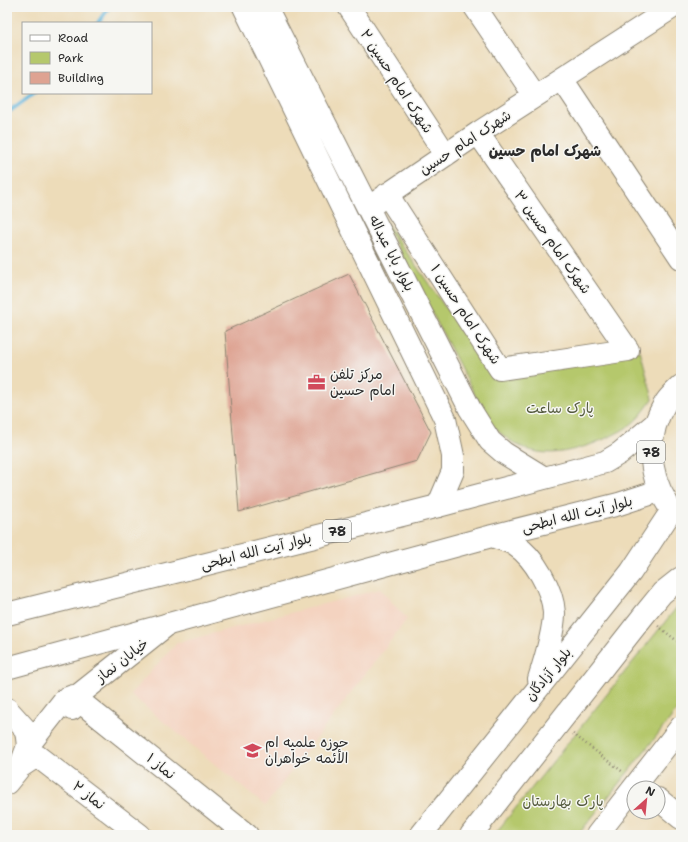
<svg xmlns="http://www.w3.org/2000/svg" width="688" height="842" font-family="'Shantell Sans','Playpen Sans Arabic',sans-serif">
<rect width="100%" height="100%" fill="#f6f6f2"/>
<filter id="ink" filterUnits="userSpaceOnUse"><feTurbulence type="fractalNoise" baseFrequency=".025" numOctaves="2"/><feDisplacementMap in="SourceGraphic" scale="8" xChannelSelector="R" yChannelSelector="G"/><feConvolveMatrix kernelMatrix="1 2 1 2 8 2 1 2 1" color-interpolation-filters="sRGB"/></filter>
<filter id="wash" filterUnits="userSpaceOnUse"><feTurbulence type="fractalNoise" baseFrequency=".012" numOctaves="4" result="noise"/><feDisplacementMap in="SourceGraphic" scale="16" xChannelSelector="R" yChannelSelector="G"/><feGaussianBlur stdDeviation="0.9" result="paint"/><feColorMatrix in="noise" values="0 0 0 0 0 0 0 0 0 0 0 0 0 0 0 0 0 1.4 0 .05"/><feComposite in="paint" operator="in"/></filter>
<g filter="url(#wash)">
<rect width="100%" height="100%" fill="#eddcb9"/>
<!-- built -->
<path fill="#f4d3c0" d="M380,589L407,619L265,806L130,694L177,643Z"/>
<!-- green -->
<path fill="#b5c86c" stroke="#707a4c" d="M382,217L492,374L640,351L653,399C647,406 642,415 635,421C624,431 609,437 595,443C550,459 523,458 489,422Z
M681,602V705L578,835H494Z"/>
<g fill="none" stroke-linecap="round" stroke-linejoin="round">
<!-- stream -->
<path stroke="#5db3da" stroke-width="4.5" d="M98,23L109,7
M7,113L34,93"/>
</g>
<g id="blocks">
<!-- building -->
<path fill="#dea392" d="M349,274L431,432L417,461L239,512L225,331Z"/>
</g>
</g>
<g filter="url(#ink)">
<use href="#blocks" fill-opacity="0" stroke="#8c8472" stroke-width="1"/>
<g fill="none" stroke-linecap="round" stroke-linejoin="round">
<defs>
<path id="minor" d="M244,7L445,419L453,456V471L438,506
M266,7L470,409L490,441L504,453L543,477
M349,7L446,155
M475,7L535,96
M562,79L681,258
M387,194L500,369L628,350L478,133
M375,203L478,133L673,7
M72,709L76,703V697L168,624
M37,756L140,835
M20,767L28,746L65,699L73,696L247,835
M7,783L20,767L32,759
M658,799L681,818
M597,835L681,727"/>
<path id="major" d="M667,503C647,472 646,433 666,402C670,396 676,391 681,386
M492,536C499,539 509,541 515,545C534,557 553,590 554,613C554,632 545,660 539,679
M7,614L438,506L605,462L620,453L656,423
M7,668L492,536L619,504L659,491
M7,709L26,730L28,746
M421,835L631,572L672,510
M471,835L644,615L662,593L681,578"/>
</defs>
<!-- minor casing -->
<use href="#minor" stroke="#8c8472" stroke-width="24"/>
<!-- major casing -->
<use href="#major" stroke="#8c8472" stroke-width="24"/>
<!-- path -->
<path stroke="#8c8472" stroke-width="2.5" stroke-dasharray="1 3" stroke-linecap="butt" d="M658,626L681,644
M573,734L623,772"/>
<!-- minor -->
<use href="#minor" stroke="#fff" stroke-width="22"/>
<!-- major -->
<use href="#major" stroke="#fff" stroke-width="22"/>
</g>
</g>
<!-- icons -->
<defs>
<symbol id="office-bare" viewBox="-9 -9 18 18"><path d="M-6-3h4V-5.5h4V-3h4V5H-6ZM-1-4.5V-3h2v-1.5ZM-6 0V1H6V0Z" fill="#d1495b" stroke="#f6f6f2" stroke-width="2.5" paint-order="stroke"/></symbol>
<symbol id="university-bare" viewBox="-9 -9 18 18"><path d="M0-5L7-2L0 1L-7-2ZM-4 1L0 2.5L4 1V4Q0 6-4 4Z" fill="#d1495b" stroke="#f6f6f2" stroke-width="2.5" paint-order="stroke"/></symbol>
</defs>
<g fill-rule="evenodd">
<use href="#office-bare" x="304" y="370" width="25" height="25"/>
<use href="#university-bare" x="240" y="738" width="25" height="25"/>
</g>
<g text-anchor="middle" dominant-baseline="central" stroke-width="3" stroke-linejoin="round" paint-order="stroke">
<!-- shield labels -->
<g fill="#f6f6f2" stroke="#686867" stroke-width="1">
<rect x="637" y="441" width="28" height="22" rx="3"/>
<rect x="323" y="520" width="28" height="22" rx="3"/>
</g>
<g font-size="13" font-weight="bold" fill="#2b2b2b">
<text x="651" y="452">78</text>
<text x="337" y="531">78</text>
</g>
<!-- street labels -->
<g font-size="14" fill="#2b2b2b" stroke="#f6f6f2">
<text transform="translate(397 81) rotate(57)">شهرک امام حسین ۲</text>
<text transform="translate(465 142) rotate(-33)">شهرک امام حسین</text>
<text transform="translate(553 242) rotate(55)">شهرک امام حسین ۳</text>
<text transform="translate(392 253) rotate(63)">بلوار بابا عبداله</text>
<text transform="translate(466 314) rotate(57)">شهرک امام حسین ۱</text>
<text transform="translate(577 514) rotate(-14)">بلوار آیت الله ابطحی</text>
<text transform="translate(256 551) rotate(-14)">بلوار آیت الله ابطحی</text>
<text transform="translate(122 660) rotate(-38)">خیابان نماز</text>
<text transform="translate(548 674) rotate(-51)">بلوار آزادگان</text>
<text transform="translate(161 766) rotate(39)">نماز ۱</text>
<text transform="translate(89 795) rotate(38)">نماز ۲</text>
</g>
<!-- poi labels -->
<g font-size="14" fill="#2b2b2b" stroke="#f6f6f2" text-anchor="start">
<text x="330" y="374">مرکز تلفن<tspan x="330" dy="16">امام حسین</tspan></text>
<text x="265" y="742">حوزه علمیه ام<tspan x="265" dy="16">الأئمه خواهران</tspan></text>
</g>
<!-- park labels -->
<g font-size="14" fill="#545a3e" stroke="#f6f6f2">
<text x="560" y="408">پارک ساعت</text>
<text x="563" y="801">پارک بهارستان</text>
</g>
<!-- neighbourhood labels -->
<g font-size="15" font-weight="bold" fill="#2b2b2b" stroke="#f6f6f2">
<text x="545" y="151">شهرک امام حسین</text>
</g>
</g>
<!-- margin -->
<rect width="688" height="842" fill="none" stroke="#f6f6f2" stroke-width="24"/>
<!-- legend -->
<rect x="22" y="22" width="130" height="72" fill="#f6f6f2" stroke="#a5a5a2"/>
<rect x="30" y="35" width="20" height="6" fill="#ffffff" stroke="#a5a5a2"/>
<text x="58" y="42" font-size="12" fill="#2b2b2b">Road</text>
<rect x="30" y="52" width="20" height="12" fill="#b5c86c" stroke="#a5a5a2"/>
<text x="58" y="62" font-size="12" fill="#2b2b2b">Park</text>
<rect x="30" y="72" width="20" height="12" fill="#dea392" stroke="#a5a5a2"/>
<text x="58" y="82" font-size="12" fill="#2b2b2b">Building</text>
<!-- north arrow -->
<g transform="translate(646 800) rotate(27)"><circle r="19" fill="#f6f6f2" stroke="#a5a5a2"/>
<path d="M0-3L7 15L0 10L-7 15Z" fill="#d1495b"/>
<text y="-6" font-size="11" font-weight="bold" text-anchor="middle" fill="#2b2b2b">N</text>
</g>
</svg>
